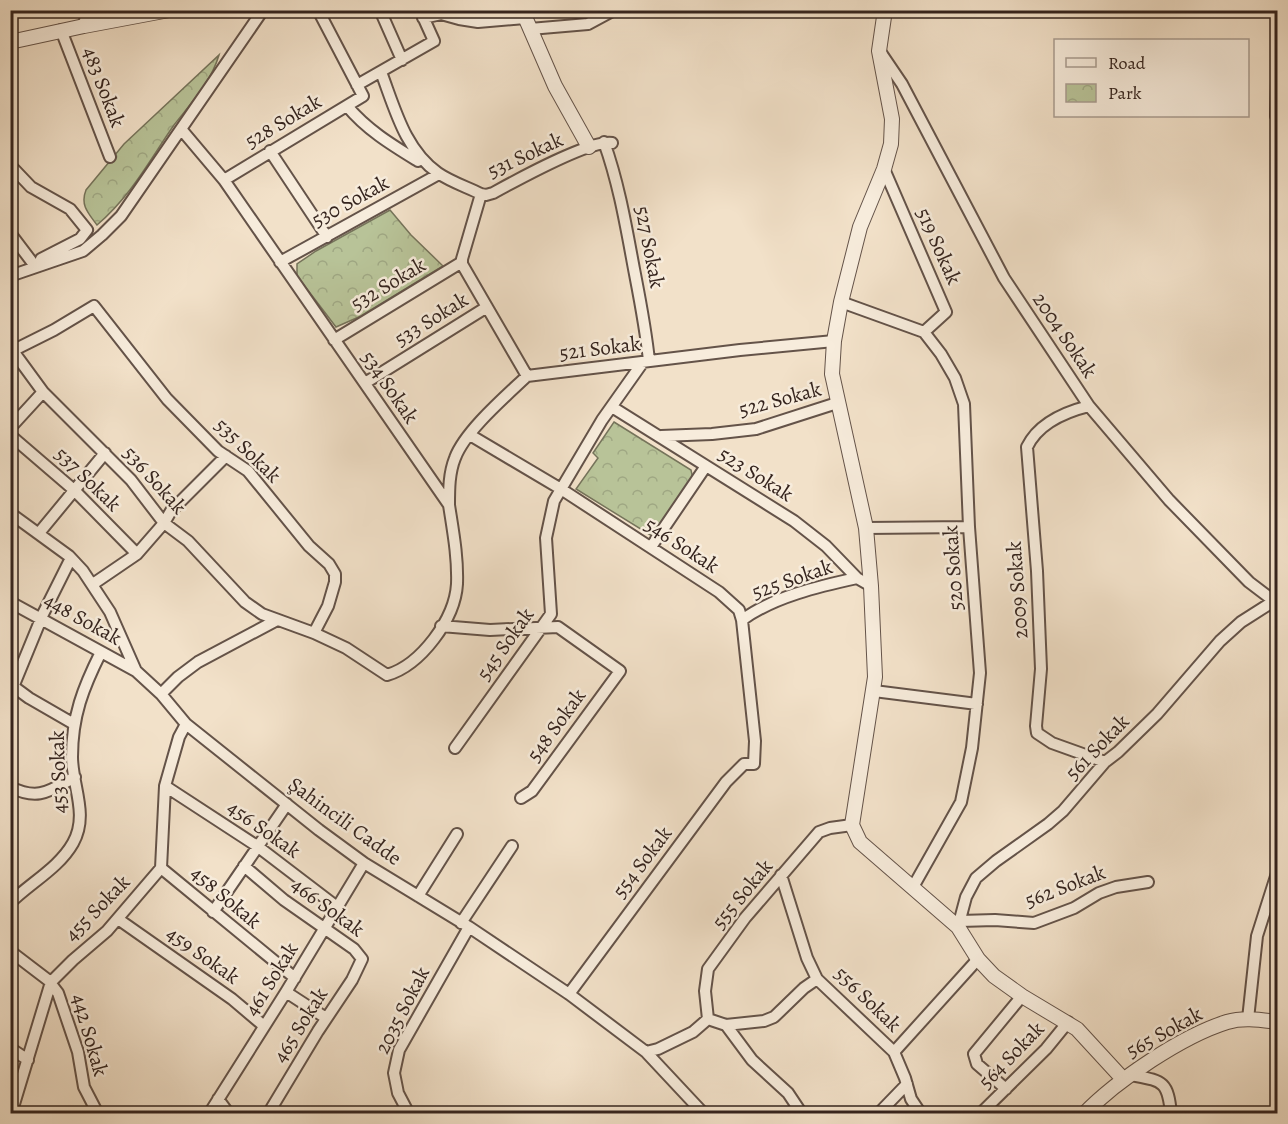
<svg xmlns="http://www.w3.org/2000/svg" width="1288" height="1124" font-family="Alegreya,serif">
<defs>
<pattern id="park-crowns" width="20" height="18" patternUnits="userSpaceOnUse" patternTransform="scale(1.5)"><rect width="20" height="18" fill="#b8c398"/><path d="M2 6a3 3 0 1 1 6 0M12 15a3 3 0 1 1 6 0" fill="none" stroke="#9fa783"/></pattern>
</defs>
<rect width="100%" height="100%" fill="#f2e1c9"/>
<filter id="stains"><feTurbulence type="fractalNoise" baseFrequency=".00333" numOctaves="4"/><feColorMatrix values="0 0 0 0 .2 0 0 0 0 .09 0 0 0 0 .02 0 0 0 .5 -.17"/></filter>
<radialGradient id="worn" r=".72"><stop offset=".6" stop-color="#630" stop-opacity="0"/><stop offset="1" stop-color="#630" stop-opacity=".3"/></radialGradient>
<!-- park -->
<path fill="url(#park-crowns)" stroke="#76745b" stroke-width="1.5" d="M219,55C211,82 191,103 174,125C149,161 131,196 97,225C88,213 80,205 86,190L124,144Z
M390,210L411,235L443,266L361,316L336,327L297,276V264L316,251Z
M614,422L691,470L693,479L652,536L576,489L598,458L593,453Z"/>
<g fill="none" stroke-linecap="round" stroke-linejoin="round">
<defs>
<path id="minor" d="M380,10L402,60
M423,18L441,14L459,19L478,22L525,18
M84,26L87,10
M530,29L588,24L614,10
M61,30L110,157
M1278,48L1276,116L1278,121
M881,53L902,84L1004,278L1089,406L1169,500L1249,582L1274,601
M381,72C395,109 405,150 438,173C451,182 467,187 481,194L486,195L493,193C515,181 591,139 612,143
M357,85L434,41L420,10
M347,106C367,130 392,145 418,161
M604,142C619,184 626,226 634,269C640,300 646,330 649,361
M270,151L327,237
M10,165L31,187L70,209L87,230L80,239L41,259
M884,169L946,312L924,332
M224,180L363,96L318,10
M481,194L462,259V264L527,376
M10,233L35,266
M280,262L439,174
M10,276L83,251L102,235L121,216L263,10
M841,302L924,332L941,354L955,378L964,404L969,527L980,673L972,748L961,802L913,887
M334,340L462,262
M13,351L43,392L131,480L164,523L188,541L245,602L262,614L314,633L346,648L387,675C421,665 455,619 457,584C458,557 453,531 449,505L224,180L181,129
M10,352L54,330L94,306L167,399L218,451L248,471L309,546L329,564L335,574V582L328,606L314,633
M365,383L487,307
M1089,406C1065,412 1038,424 1027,447L1037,571L1041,669L1036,726L1037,733L1052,743L1105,762
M612,407L794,521L826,546L857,578L871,586
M10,428L43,392
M10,435L74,490L137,554
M470,435L561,489L719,592L739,610L742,620L755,741L754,764H744L726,782L569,994
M661,436L712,434L756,429L837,403
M449,505C449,489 449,473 455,458C465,431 506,396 527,376L740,350L834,341
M10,513L69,556L83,571L110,612L136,671L161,694L186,724L319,830L364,863L469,927L569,994L646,1052L704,1114
M866,528L969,527
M39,533L105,453
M651,547L706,466
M93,584L137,554L164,523L171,511L226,456
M10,602L136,671
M742,620C773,597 820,586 857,578
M441,626L490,630L558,627L620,671L532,791L521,798
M10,684L29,698L74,724
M13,687L43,614L71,558
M874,691L977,704
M161,694L178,677L198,662L277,620
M455,748L551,614L546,538L554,501L602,420L643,362
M165,786L257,846L337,907
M10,787C39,801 49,791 75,777
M244,866L284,900L354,949L362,959L352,980L318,1031L268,1114
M161,868L295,978
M781,875L807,958L817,979L894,1052L905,1078L911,1099L921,1114
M418,896L457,834
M10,903C30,883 59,868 73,843C89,815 72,785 72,757C72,716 83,688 101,652
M213,912L287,804
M118,919L232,999L264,1026
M960,921L995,920L1034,923L1074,908L1099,893L1116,887L1148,882
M461,923L512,846
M958,927L966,897L976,878L996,861L1048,824L1063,811L1105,762L1118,752L1157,714L1220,641L1241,622L1274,601L1278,603
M10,951L48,980L58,993L78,1052L84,1087L98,1114
M286,992L326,1018
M708,1019L705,991L708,969L745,918L819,832L830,828L852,825
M1248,1019L1257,936L1278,870
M726,1025L752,1060L788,1093L802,1114
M10,1048L28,1060
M646,1052L658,1049L693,1032L708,1019L726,1025L764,1021L774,1017L804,988L817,979
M894,1052L978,959
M1131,1075C1162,1081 1168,1080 1171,1114
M1006,1089L977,1064L974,1054L1022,996
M218,1099L229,1114
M11,1114L51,982L73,960L107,931L161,868L165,786L179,737L186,724
M209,1114L286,992L364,863
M409,1114L398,1093L394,1073L399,1050L469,927
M878,1114L907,1084
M980,1114L1046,1049L1068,1022"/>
<path id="tertiary" d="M522,10L555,86L589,147
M885,10L879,51L892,119L891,144L884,169L860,227L841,302L834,341L832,374L866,528L871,586L875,677L852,825L860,842L958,927L978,959L994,976L1022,996L1077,1029L1123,1079
M10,42L84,26L169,10
M1084,1114C1117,1080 1182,1036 1227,1022C1244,1017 1261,1020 1278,1022"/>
</defs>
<!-- minor casing -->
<use href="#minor" stroke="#645349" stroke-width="14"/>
<!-- tertiary casing -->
<use href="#tertiary" stroke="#645349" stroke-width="16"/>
<!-- minor -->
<use href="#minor" stroke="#f7ecdc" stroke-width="10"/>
<!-- tertiary -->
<use href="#tertiary" stroke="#f7ecdc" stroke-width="14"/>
</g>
<g text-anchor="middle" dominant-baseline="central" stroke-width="5" stroke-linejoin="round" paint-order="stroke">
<!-- street labels -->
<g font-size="21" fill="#35241e" stroke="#f7ecdc">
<text transform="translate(104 87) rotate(69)">483 Sokak</text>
<text transform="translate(283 121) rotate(-31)">528 Sokak</text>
<text transform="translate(525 155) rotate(-25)">531 Sokak</text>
<text transform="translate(350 201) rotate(-29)">530 Sokak</text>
<text transform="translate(939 246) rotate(66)">519 Sokak</text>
<text transform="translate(650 247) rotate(79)">527 Sokak</text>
<text transform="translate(388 284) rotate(-31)">532 Sokak</text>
<text transform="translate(431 319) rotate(-32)">533 Sokak</text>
<text transform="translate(1065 335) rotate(56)">2004 Sokak</text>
<text transform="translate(600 348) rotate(-7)">521 Sokak</text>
<text transform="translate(390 387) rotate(55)">534 Sokak</text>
<text transform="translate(780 399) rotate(-15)">522 Sokak</text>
<text transform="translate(248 450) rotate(44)">535 Sokak</text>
<text transform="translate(756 474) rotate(32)">523 Sokak</text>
<text transform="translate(88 479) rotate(44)">537 Sokak</text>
<text transform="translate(155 480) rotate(48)">536 Sokak</text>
<text transform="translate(682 545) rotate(33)">546 Sokak</text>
<text transform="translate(953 568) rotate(-94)">520 Sokak</text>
<text transform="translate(792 579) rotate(-19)">525 Sokak</text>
<text transform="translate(1017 590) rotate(-94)">2009 Sokak</text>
<text transform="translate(83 619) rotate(29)">448 Sokak</text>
<text transform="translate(505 644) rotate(-55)">545 Sokak</text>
<text transform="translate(556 725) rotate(-54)">548 Sokak</text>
<text transform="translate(1097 747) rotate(-46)">561 Sokak</text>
<text transform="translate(58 772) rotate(-92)">453 Sokak</text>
<text transform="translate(345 821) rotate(36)">Şahincili Cadde</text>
<text transform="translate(264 829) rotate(35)">456 Sokak</text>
<text transform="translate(642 862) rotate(-53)">554 Sokak</text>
<text transform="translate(1065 886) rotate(-21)">562 Sokak</text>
<text transform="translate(742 894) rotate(-51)">555 Sokak</text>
<text transform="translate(226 897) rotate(40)">458 Sokak</text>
<text transform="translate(328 907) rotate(36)">466 Sokak</text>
<text transform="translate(97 908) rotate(-46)">455 Sokak</text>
<text transform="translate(203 955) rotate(35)">459 Sokak</text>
<text transform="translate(271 979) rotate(-58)">461 Sokak</text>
<text transform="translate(868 999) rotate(44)">556 Sokak</text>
<text transform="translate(402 1010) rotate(-63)">2035 Sokak</text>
<text transform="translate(300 1025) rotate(-58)">465 Sokak</text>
<text transform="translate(1164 1032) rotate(-29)">565 Sokak</text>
<text transform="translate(90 1035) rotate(74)">442 Sokak</text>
<text transform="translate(1011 1055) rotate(-46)">564 Sokak</text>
</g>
</g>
<!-- margin -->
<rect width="1288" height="1124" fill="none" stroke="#f2e1c9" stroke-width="36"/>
<rect x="12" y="12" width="1264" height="1100" fill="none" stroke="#35241e" stroke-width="3"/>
<rect x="18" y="18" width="1252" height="1088" fill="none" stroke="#35241e" stroke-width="1.5"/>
<!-- legend -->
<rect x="1054" y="39" width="195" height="78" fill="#f7ecdc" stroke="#a99c90" stroke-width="1.5"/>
<rect x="1066" y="58" width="30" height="9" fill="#f7ecdc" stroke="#a99c90" stroke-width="1.5"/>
<text x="1108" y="69" font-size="18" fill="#35241e">Road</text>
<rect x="1066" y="84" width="30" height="18" fill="url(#park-crowns)" stroke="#a99c90" stroke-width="1.5"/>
<text x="1108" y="99" font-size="18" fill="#35241e">Park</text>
<rect width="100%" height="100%" filter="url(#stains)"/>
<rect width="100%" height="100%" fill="url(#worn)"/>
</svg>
